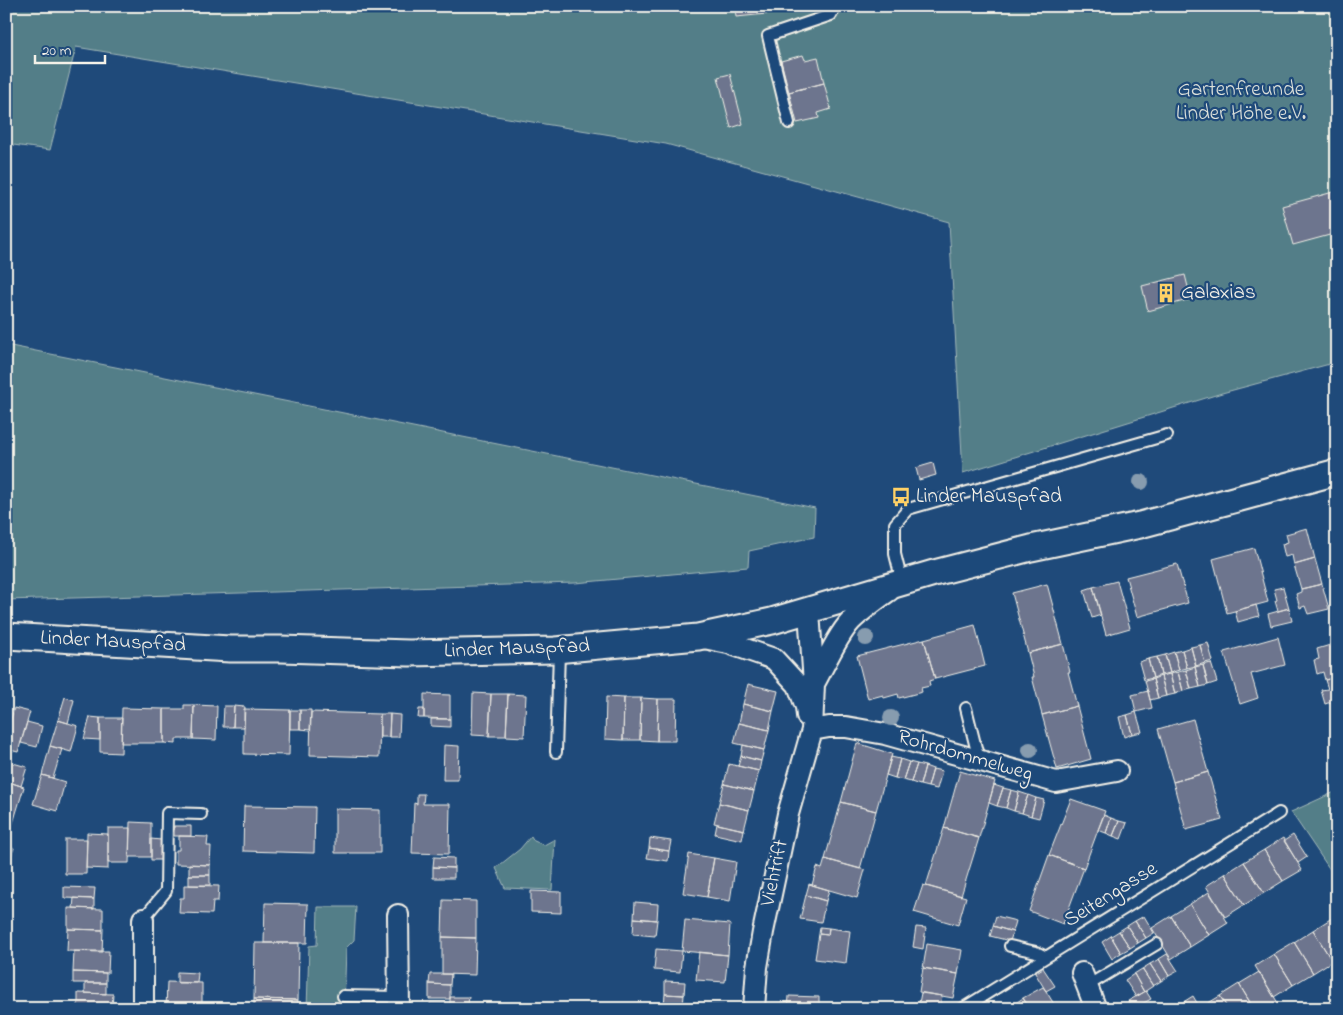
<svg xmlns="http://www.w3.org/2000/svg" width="1343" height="1015" font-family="'Indie Flower',sans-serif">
<rect width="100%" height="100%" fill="#1f4a7a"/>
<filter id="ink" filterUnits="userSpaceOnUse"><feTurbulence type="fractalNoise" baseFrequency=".02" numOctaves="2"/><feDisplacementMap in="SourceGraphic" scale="10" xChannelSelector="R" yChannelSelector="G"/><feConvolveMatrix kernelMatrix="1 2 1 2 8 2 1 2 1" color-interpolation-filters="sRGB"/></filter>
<g filter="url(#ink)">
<!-- green -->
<path fill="#527e88" stroke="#a3b8b8" d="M6,6H1337V362L1222,393L963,473L949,222L666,144L76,47L50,150L6,144Z
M6,345L815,508L814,537L749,551L748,567L575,583L6,600Z
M1337,791V880L1291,812Z
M531,836L534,841L544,845L555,839L552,890L505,888L496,868L520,849Z
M318,907H356L354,940L346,948L344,1009H307L309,946L317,945Z"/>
<!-- building -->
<path fill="#6d758e" stroke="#f4f1e8" d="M735,6H766L767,14L736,17Z
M803,55L805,60L818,57L824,83L789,92L781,61Z
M730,74L743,124L731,128L718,77Z
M824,83L831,109L818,113L819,118L797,123L789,92Z
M1337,191V233L1293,245L1282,206Z
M1337,233V253L1331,234Z
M1185,275L1191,299L1148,311L1142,286Z
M933,463L936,475L919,480L916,468Z
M1307,528L1315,559L1294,565L1292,555L1285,557L1282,544L1288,542L1286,534Z
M1254,548L1268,602L1227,613L1213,559Z
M1315,559L1322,584L1301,589L1294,565Z
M1177,564L1188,603L1137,617L1126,577Z
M1117,581L1130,628L1106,635L1093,587Z
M1047,584L1063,644L1028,653L1012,593Z
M1322,584L1329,609L1308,614L1305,606L1300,608L1296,594L1301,592V589Z
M1093,587L1101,615L1092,618L1084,590Z
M1283,587L1289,608L1278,611L1275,601L1277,600L1274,589Z
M1256,605L1259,616L1238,622L1235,611Z
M1289,608L1292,621L1271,626L1268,614Z
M975,625L985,666L935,679L924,639Z
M1278,637L1285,665L1251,674L1258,698L1240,704L1224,652Z
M924,639L935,679L929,681L930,686L921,688L922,692L899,698L898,694L884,698L883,695L868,699L857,656Z
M1208,643L1213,661L1205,663L1200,645Z
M1337,643V677L1325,680L1323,672L1317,674L1314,660L1319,659L1317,649Z
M1063,644L1070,672H1068L1077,706L1042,715L1032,677H1034L1028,653Z
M1200,645L1205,663L1196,666L1191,647Z
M1191,647L1196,666L1187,668L1182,650Z
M1182,650L1187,668L1179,670L1174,652Z
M1174,652L1179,670L1170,673L1165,655Z
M1165,655L1170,673L1161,675L1157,657Z
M1157,657L1161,675L1153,678L1148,659Z
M1148,659L1153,678L1144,680L1139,662Z
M1211,663L1217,682L1208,685L1203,665Z
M1203,665L1208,685L1200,687L1195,667Z
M1195,667L1200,687L1191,689L1186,670Z
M6,670H12L6,689Z
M1186,670L1191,689L1183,691L1178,672Z
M1178,672L1183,691L1175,694L1170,674Z
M1170,674L1175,694L1166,696L1161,676Z
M1161,676L1166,696L1158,698L1153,679Z
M1337,677V710L1334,711L1331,702L1325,704L1321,690L1328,689L1325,680Z
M1153,679L1158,698L1150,700L1145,681Z
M748,684L778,691L773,711L743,704Z
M1148,691L1152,708L1136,712L1132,695Z
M473,693L491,694L489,736L472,735Z
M424,694L450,695V719L424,718Z
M491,694H508L506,736H489Z
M508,694L526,695L524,737L506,736Z
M65,697L74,700L68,723L58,720Z
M606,697L624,698L623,740L605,739Z
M624,698H641L640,740H623Z
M641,698L658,699L657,741L640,740Z
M658,699H676L675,741H657Z
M743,704L773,711L769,730L739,723Z
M184,705H194L193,739H176V744L164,743V709H184Z
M194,705L217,706L216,740L193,739Z
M224,706H234L233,727H223Z
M234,706L245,707L244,727H233Z
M1077,706L1091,759L1057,769L1042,715Z
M14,708L30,712L18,752L6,749V737Z
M122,708L164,709V743H121Z
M244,709L290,710L289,755L244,754Z
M419,709H424V718H418Z
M290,710H300V729H290Z
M300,710H311L310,730L300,729Z
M311,712L380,714L379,757L310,755Z
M1136,712L1142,732L1132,734L1127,715Z
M380,714H390L389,737H380Z
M390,714L400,715L399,737H389Z
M1127,715L1132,734L1124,737L1119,717Z
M90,717L100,718V740L84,739Z
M100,718H122L121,753L100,752Z
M431,719H450V727L431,726Z
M1193,719L1208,772L1173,782L1158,729Z
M58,720L78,726L71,752L50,746Z
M27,722L42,726L37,747L21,743Z
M739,723L769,730L764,750L734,743Z
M857,743L892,754L876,811L841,802Z
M444,745L459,746L458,780H443Z
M743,745L764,750L761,761L741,756Z
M50,746L62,749L53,778L42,775Z
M741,756L761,761L759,771L738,766Z
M891,757L900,759L895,778L886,775Z
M900,759L909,762L903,780L895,778Z
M6,761L27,767L21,786L6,781Z
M909,762L917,764L911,782L903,780Z
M729,764L759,771L754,791L724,784Z
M917,764L925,766L920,785L911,782Z
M925,766L933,769L928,787L920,785Z
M933,769L942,771L937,789L928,787Z
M960,771L995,781L979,838L944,828Z
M1208,772L1222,820L1186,830L1173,782Z
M42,775L65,782L57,811L33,804Z
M6,781L24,787L10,833L6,832Z
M724,784L754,791L749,810L719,803Z
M994,785L1003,788L997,806L989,803Z
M1003,788L1011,790L1006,808L997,806Z
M1011,790L1019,792L1014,811L1006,808Z
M1019,792L1028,795L1022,813L1014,811Z
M417,794H424L423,804H450L449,854L412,853L414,803L417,804Z
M1028,795L1036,798L1031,816L1022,813Z
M1036,798L1044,800L1039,818L1031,816Z
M1071,799L1105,811L1084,868L1049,855Z
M841,802L876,811L860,869L825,859Z
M719,803L749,810L744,830L714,823Z
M244,806L315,807L314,853L243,851Z
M335,809L380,810V853H335Z
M1104,815L1111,818L1106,833L1098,830Z
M1111,818L1119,821L1113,836L1106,833Z
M1119,821L1127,823L1121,839L1113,836Z
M130,822L151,823V857H129Z
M717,824L744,830L742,840L715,834Z
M174,826H191V836H174Z
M108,828H130L129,863H108Z
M944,828L979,838L961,896L926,886Z
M87,833L108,834V869L86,868Z
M1293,835L1307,857L1298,863L1284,841Z
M179,836L208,837L207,846H211L210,865L176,864V850H179Z
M650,838L671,841L669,851L649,848Z
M1283,838L1302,870L1283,881L1264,850Z
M65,839H87L86,874H65Z
M151,839L161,840V860H151Z
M6,846L14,848L7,868H6Z
M649,848L669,851L668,861L647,858Z
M1264,850L1283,881L1264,893L1244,862Z
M689,854L714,858L707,897L683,893Z
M1049,855L1084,868L1063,924L1029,911Z
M434,857L454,858V868L433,867Z
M714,858L736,862L730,901L707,897Z
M825,859L865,870L857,898L812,885L817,867L822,869Z
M1244,862L1264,893L1244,905L1225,874Z
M189,864L210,865V875H189Z
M433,867L454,868V878H433Z
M1225,874L1244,905L1225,917L1206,886Z
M189,875H210V885H189Z
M809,884L829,890L826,901L806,895Z
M184,885L219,886L218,901H213L212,914L179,913L180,898H184Z
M923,885L966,897L958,925L914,912Z
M64,887L95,888L94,899L64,898Z
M531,891L561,892V913L531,912Z
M1209,892L1228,923L1209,935L1190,904Z
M806,895L826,901L821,922L800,919Z
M74,898L94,899V909L73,908Z
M443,900L476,901V938L442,937Z
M635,902L658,904L657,920L634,918Z
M265,903L308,904L307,943H264Z
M1190,904L1209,935L1190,947L1171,916Z
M68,908L103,909V930L68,929Z
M996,916L1016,921L1013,932L993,926Z
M1144,916L1154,933L1146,938L1135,921Z
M1171,916L1190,947L1171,959L1152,928Z
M634,918L657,920L655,936L633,934Z
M1332,918L1337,926V959L1332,961L1313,930Z
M685,920L730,924L728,955L682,951Z
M1135,921L1146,938L1138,943L1127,926Z
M993,926L1013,932L1010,941L990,936Z
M1127,926L1138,943L1130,948L1119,931Z
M820,927L829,928L828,935L819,934Z
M916,927L926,928L923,949L913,947Z
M829,928L850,931L846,963L815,959L819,934L828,935Z
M68,929L103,930L102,952L67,951Z
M1313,930L1332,961L1313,973L1294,942Z
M1119,931L1130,948L1121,953L1111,936Z
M1111,936L1121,953L1112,959L1102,942Z
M442,937L476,938L475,975L442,974Z
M1294,942L1313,973L1293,985L1274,954Z
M255,943H299L298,1000L254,999Z
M927,944L962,950L958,974L923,968Z
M656,949L682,951L680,972L654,970Z
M74,951H109L108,973L73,972Z
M699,952L728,955L725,982L696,980Z
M1167,954L1178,971L1169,976L1159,959Z
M1274,954L1293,985L1274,997L1255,966Z
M1159,959L1169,976L1161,981L1150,964Z
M1150,964L1161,981L1153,986L1142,969Z
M923,968L958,974L953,998L919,992Z
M1043,968L1055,986L1046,991L1035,973Z
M1142,969L1153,986L1144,992L1134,974Z
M73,972L106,973V983H73Z
M177,972L198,973L197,983H177Z
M1259,972L1278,1003L1268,1009H1254L1239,984Z
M430,974H451L450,985L429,984Z
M1134,974L1144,992L1136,997L1125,980Z
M665,981L685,982L684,995L665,994Z
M167,982L202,983V1009H166Z
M85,983H106V994L85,993Z
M429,984L450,985V999H429Z
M1239,984L1254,1009H1228L1220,996Z
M1043,987L1046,991L1057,1009H1030L1023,998Z
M1146,991L1151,999L1133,1009L1128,1001Z
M78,993L113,994L112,1009H78Z
M921,993L942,996L940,1007L919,1003Z
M665,994L684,995L683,1006L664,1005Z
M789,996L819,997V1009H788Z
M1193,996L1200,1008L1201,1009H1190L1185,1001Z
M1220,996L1228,1009L1200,1008Z
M450,997H469L468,1004H450Z
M1023,998L1030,1009H1007Z
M254,999L298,1000L297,1009H254Z
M1185,1001L1190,1009H1178L1176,1006Z
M430,1003L464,1004V1009H430Z
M683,1004L724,1006V1009H683Z"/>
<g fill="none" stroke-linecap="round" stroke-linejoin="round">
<defs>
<path id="service" d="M789,123L768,36L831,15L836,6
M902,582L895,554V524L908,509L1167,435
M966,708L979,760
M556,752L559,651
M143,919L166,891L167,813L201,814
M1010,946L1036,952L1046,957
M1087,986L1157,944
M343,996L400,997
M962,1009L1279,813"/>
<path id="minor" d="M704,638L728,643L774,659L798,685L806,707L807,716
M815,682C825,664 837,636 851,621C863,609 876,600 890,590
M812,730L829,727H846L885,734L1056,782L1117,771
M398,915L399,1009
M143,919V1009
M1082,973L1096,1009
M754,1009L757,967L763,932L788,814L812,730L814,684L809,611"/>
<path id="tertiary" d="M6,636L230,649H281L409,653L555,650L698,637L772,621L934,573L1031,548L1140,525L1337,472"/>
</defs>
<!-- service casing -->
<use href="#service" stroke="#f4f1e8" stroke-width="14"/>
<!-- minor casing -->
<use href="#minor" stroke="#f4f1e8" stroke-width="24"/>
<!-- tertiary casing -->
<use href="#tertiary" stroke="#f4f1e8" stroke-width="29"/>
<!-- service -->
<use href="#service" stroke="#1f4a7a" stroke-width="10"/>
<!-- minor -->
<use href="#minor" stroke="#1f4a7a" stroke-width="20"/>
<!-- tertiary -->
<use href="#tertiary" stroke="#1f4a7a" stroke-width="25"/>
</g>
<!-- trees -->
<g fill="#879caf">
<circle cx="1141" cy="482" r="8"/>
<circle cx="866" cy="638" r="8"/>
<circle cx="891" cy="718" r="8"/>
<circle cx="1030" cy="750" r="8"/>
</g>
</g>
<!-- icons -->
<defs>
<symbol id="building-bare" viewBox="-9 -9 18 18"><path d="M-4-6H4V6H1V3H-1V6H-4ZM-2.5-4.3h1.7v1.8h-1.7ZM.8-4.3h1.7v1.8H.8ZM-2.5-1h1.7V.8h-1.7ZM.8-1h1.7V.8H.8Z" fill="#ffd166" stroke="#1f4a7a" stroke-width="2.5" paint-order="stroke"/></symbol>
<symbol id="bus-bare" viewBox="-9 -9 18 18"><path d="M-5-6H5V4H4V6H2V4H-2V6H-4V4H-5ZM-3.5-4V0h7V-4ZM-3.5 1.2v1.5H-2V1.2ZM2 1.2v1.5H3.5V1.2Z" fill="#ffd166" stroke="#1f4a7a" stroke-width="2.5" paint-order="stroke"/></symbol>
</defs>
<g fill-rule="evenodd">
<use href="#building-bare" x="1152" y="279" width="28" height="28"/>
<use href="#bus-bare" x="887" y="483" width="28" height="28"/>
</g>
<g text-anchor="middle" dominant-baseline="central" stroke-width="4.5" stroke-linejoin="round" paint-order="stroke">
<!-- park labels -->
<g font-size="21" fill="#dce0da" stroke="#1f4a7a">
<text x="1241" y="90">Gartenfreunde<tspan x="1241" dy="24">Linder Höhe e.V.</tspan></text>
</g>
<!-- poi labels -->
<g font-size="21" fill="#f4f1e8" stroke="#1f4a7a" text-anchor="start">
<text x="1181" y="293">Galaxias</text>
<text x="916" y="497">Linder Mauspfad</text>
</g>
<!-- street labels -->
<g font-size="21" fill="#f4f1e8" stroke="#1f4a7a">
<text transform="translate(113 642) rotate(3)">Linder Mauspfad</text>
<text transform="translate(517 649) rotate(-2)">Linder Mauspfad</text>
<text transform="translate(965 756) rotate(16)">Rohrdommelweg</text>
<text transform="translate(775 873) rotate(-78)">Viehtrift</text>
<text transform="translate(1111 895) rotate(-32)">Seitengasse</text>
</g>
</g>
<!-- margin -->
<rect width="1343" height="1015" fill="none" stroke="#1f4a7a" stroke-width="25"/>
<rect x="12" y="12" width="1318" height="990" fill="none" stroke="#f4f1e8" stroke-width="2" filter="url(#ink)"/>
<!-- scale -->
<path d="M35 55v8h70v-8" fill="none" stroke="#f4f1e8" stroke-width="2.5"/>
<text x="42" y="55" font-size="15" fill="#f4f1e8" stroke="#1f4a7a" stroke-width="4" paint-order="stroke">20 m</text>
</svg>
